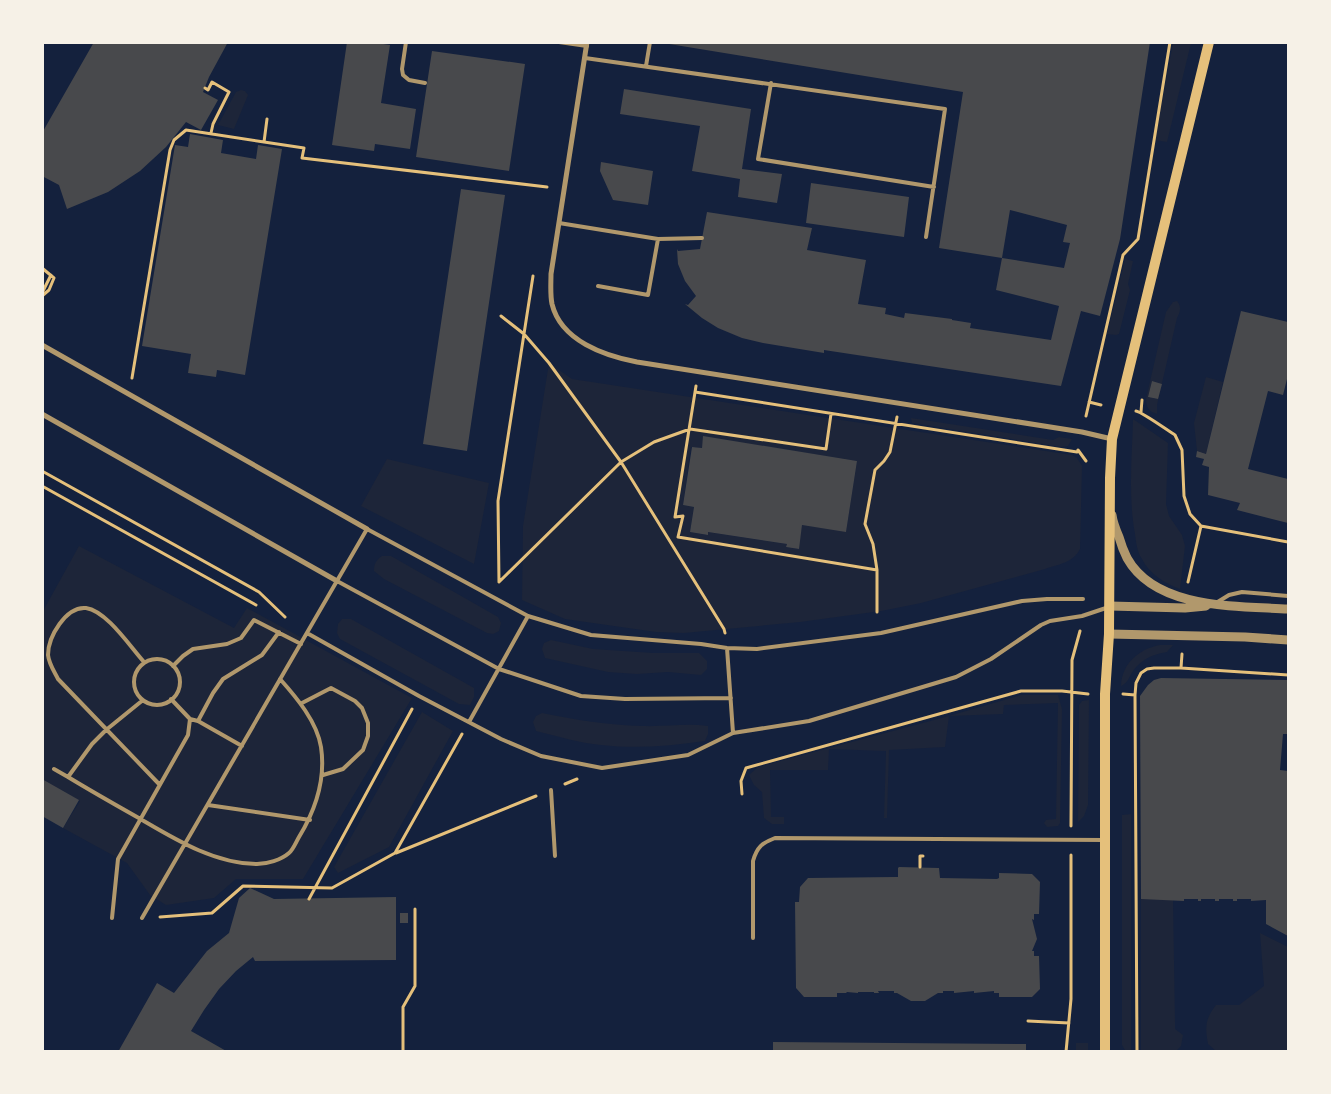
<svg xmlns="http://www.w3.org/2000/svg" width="1331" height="1094" font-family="Poppins,sans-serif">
<rect width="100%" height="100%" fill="#14213d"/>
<!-- green -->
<path fill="#1d2539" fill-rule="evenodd" d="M1173,43H1191L1167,142L1155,140Z
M241,90L245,91L248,95L234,129L218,125L236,92Z
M1125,259L1133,261L1128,284L1130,290L1119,334L1116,335L1107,334Z
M1177,301C1182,307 1180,312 1177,318L1157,405V414C1149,412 1146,407 1146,399L1166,312L1173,302ZM1152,381L1162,384L1157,399L1148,397Z
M549,363L572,379L1072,455L1077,458L1082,466L1080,549C1073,563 1059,564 1045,569L921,603L881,611L800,622L684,633L656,632L565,619L522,600L523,526ZM704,437L857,461L846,531L802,525L798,549L786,547L787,544L708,532L707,535L690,532L694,507L683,505L691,447L702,448Z
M1206,377L1223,382L1206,454L1197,451L1194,423Z
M911,418L1053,440L1059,437L1072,439L1068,446L1061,447L912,423Z
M1133,419L1168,443L1166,504L1169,516L1182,535L1185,546L1180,589C1166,584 1149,574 1142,559C1137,552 1136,542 1135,534C1128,496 1132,457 1133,419Z
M387,459L489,483L474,564L361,506Z
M79,546L234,628L247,608L412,698L303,879H236L214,898L166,905L150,895L127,863L63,828L80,801L43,780V611Z
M382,556H391L498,617L501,623L499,631L493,634L487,633L384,579L374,571C374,564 376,560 382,556Z
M342,619H351L474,688V697L470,705L459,704L340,639L337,633L338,624Z
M551,640L593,649L653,653H699L707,661V669L701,675L668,672L637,674L608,672L545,658L542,649L544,643Z
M1160,645H1173L1167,652C1153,654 1142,659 1133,671C1129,677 1128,683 1121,686C1122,663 1139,649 1160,645Z
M1021,695H1058L1062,709L1060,823L1058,826L1047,827L1044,823L1046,820L1056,819L1058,703L1004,705L1003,714L949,716L945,747L889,750L887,818H884L886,751L829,749L828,770H770L771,817H784V824H772L764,818L762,792L754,785L749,775L758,767L949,716Z
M1089,700L1088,805L1084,816L1078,822L1079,705L1082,701Z
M422,712L453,731L389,847L338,873L334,867Z
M542,713C576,720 607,725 642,726C664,727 686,723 708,726V734L705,741C671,746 635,749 601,745C579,743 557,736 536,731L533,722L536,716Z
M1131,814V1051L1126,1052L1122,1045V815Z
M1141,899H1173L1175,1022V1029L1183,1035L1181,1046L1176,1051H1141Z
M1260,933L1288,947V1051H1216L1208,1044C1205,1027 1205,1019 1216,1005H1239L1264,986Z
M1076,1043H1088V1051H1076Z"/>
<!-- building -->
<path fill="#48494c" d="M94,42H228L209,77L203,92L218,100L201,130L186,122L166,147L140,171L108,192L67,209L59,185L42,176V133Z
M347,42H370L390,45L381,103L416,109L410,149L375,144L374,151L332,145Z
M657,42H1150L1120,239L1100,316L1081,311L1061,386L824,350V353L763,343L742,338L718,328L702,318L685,304L688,305L696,296L685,281L678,264L677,249L678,251L700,249L707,212L812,228L807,250L866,260L858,304L886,308L885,314L904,318L905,313L952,319V320L971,323L970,328L1051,340L1059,306L996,290L1002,258L1064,268L1070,243L1063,242L1067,225L1010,210L1002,258L939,248L963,92Z
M432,51L525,64L509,171L416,157Z
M624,89L751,109L742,169L782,174L777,203L738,197L740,179L692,171L700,126L620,114Z
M190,134L223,140L221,153L256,159L258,145L282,149L245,375L217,370L216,377L188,373L191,354L142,346L175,145L188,147Z
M601,162L653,171L648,205L613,200L600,171Z
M811,183L909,197L904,237L806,223Z
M461,189L505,195L467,451L423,444Z
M1241,311L1288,322V375L1283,395L1268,391L1248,469L1288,479V523L1237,510L1240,503L1208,495L1209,467L1202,465L1204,459L1196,457L1197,451L1206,454Z
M1152,381L1162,384L1158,399L1148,397Z
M703,436L857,461L846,532L802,525L799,549L786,547L787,544L708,532V535L690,532L694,507L683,505L692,447L702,448Z
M1161,678L1288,680V734H1283L1280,770L1288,771V936L1266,924V900L1251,901V899H1237V901H1233V899H1219V901H1215V899H1201V901H1198V899H1184V901L1141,899L1140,696L1148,685L1154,680Z
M42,779L79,800L63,828L42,816Z
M899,867L939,868L940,878L997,879L999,878V873L1032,874L1040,882L1039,914H1034V920L1032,919L1037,939L1032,951H1034V956H1039L1040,989L1032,997H999V993H994V991L974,993V991L954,993V991H943V993H938L925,1001H911L897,993H894V991H878L879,993H874V992H858V993L847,992L846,993H837V997H804L796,988L795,902H799L800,887L808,878L895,877H898V868Z
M250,888L274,899L396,897V960L255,961L253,957L236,971L219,989L204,1010L191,1031L228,1052H118L157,983L174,993L207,951L229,933L239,898Z
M400,913H408V923H400Z
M773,1042L1026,1044V1052H773Z"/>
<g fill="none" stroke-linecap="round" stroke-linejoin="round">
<!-- path -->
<path stroke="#e5c07b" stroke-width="3" d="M205,88L208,90L212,82L229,92L213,124L211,133
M264,142L304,148L302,158L547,187
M42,268L54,278L49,290L42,296
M42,293L51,275
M501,316L524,334L549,363L621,462L724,629L725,633
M132,378L170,150L174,140L186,130L264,142L267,119
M696,386L675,517L683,516L678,537L877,570
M695,392L1077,452
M1089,402L1101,405
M1136,411C1142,412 1167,430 1175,435L1182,450L1184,496L1190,514L1201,526L1288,542
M1141,412L1142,400
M1086,416L1123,255L1138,239L1170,42
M1078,450L1086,461
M42,471L259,592L285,617
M42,486L256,605
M499,582L498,501L533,276
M499,582L621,462L654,442L690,429L826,449L831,414
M1188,582L1201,526
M877,612V570L873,544L865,524L875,470L884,461L890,452L897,417
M1181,668L1182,654
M1123,694L1135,695
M565,784L577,779
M742,794L741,781L746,768L1021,691H1062L1088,694
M1071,826L1072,660L1080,631
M396,853L536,796
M920,867V856H923
M309,899L412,709
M160,917L212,913L243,886L332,888L395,853L462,734
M1028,1021L1069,1023
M403,1052V1007L415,986V909
M1066,1052L1071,999V855
M1137,1052L1135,695L1136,683L1141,673L1147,669L1154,668H1181L1288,675"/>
<!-- service -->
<path stroke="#b1986c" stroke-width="4" d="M406,42L402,69L403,75L409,80L425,83
M559,42L587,46
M585,58L945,109L926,237
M646,66L650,42
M771,83L758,159L934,187
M559,223L658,239L702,238
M598,286L648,295L658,239
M337,581L499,669L581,696L625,699L731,698
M1216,603L1229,595L1242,592L1288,596
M307,633L419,696L501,739L541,756L602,768L688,755L733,733L809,721L956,677L991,659L1041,625L1050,621L1082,616L1109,607
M727,648L733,733
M134 682a23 23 0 1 1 46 0a23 23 0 1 1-46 0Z
M144,662C131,648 107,611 86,608C66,606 48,637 48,655C49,664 54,671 58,679L159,784
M173,666L183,656L193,649L227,644L241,638L254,620L301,644
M143,700L106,730L92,744L68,777C91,791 114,804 137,817C173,838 214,864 257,864C267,864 281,860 289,853C293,850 296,842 299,837C316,809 326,780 321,747C317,722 297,698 280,679
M302,703L331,688L355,701L362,708L368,723V736L363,750L343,769L323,775
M190,719L198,721L242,746
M198,721L213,693L223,679L262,655L279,632
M469,722L528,616
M54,769L68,777
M551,790L555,856
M208,805L310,820
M112,918L118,859L188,735L190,719L171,699
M142,918L367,529L528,616L591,635L701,644L727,648L757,649L881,633L1022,601L1047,599H1083
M753,938V861C757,847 762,843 775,838L1104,840"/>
<!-- minor -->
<path stroke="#b1986c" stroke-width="5" d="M587,42L551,274C551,284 550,294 552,304C561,341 605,356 637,362L1082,432L1112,439
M42,345L367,529
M42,414L337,581"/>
<!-- tertiary -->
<path stroke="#b1986c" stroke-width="9" d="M1112,515C1113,523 1116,530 1119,537C1121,544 1124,552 1127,558C1156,610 1238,606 1288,609
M1110,606L1185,608L1206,606
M1109,634L1245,637L1288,640"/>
<!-- secondary -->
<path stroke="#e5c07b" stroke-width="10" d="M1105,1052V694L1109,634L1110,478L1112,439L1209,42"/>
</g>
<!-- border -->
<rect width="1331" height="1094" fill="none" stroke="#f6f1e7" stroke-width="88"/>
</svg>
